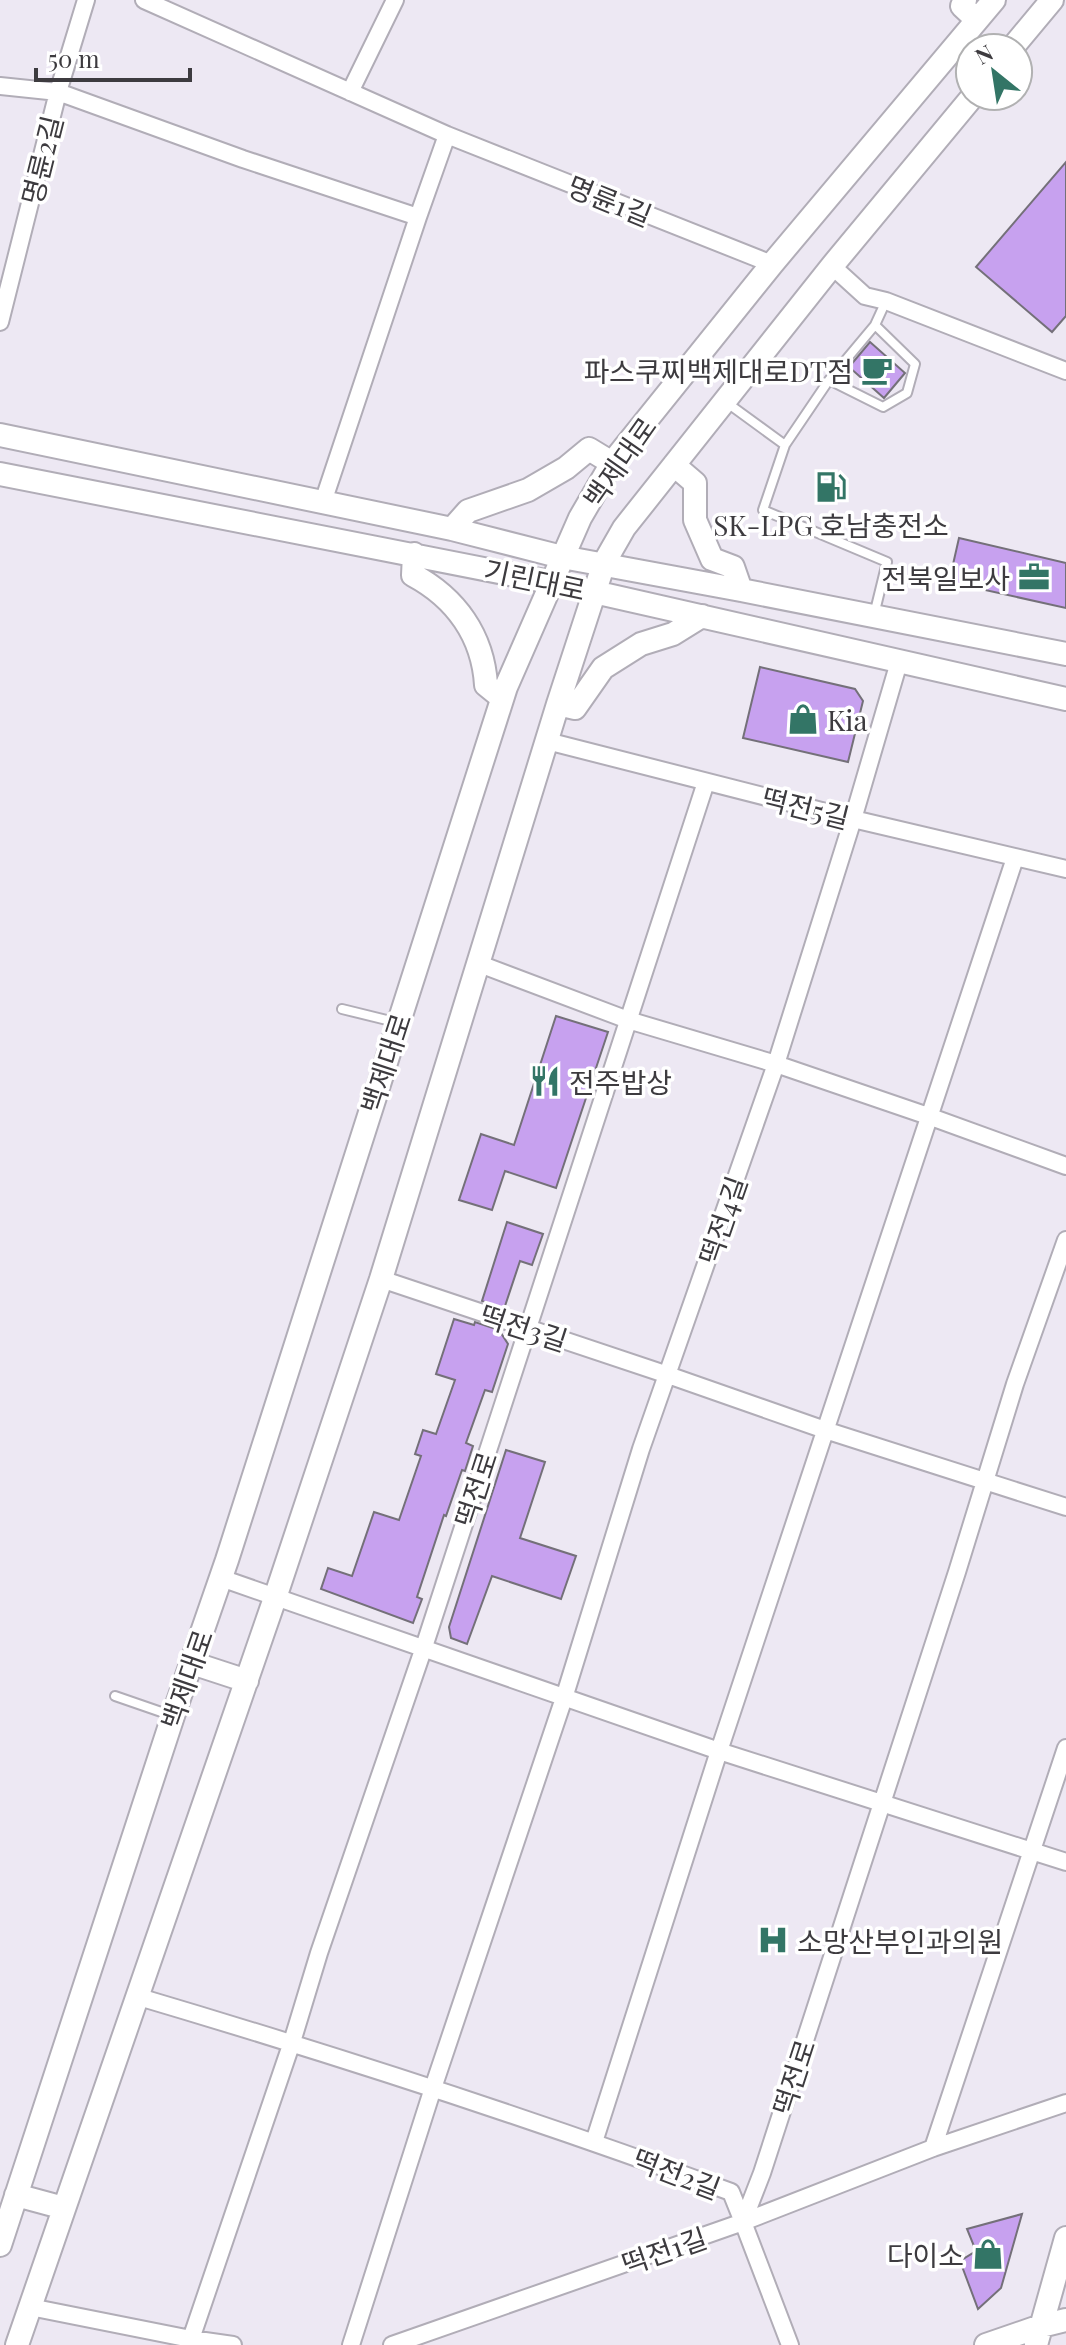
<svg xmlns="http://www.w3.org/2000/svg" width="1066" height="2345" font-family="'Playfair Display','Noto Sans KR',serif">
<rect width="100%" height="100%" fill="#ede8f3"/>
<!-- building -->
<path fill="#c7a1ef" stroke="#747079" stroke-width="2" d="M1066,162V316L1052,332L976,267Z
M870,342L905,373L884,398L849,367Z
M959,538L1066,563V608L949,582Z
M760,667L855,689L863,701L848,762L743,738Z
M556,1016L608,1032L556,1188L505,1171L492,1210L459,1200L481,1134L514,1145Z
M507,1222L543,1234L532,1265L520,1261L504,1309L482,1301Z
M454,1319L474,1325L475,1322L499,1330L508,1344L492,1392L485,1390L466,1443L473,1446L465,1471L462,1470L446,1516L444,1515L417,1597L422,1599L413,1623L321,1589L328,1568L352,1576L374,1512L399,1520L421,1456L415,1454L423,1430L436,1434L455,1380L436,1374Z
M506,1450L545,1462L520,1538L576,1556L561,1599L492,1576L467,1644L451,1638L449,1627Z
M1022,2214L1001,2288L978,2309L960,2261L976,2251L967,2229Z"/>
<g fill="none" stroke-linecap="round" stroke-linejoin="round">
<defs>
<path id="lane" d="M829,380L875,325L886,301
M726,402L785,445
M874,615L887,562L763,510L785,445L829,380L883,407L907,393L915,364L875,325
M342,1009L395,1022
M115,1696L170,1715"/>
<path id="street" d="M144,0L447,135L772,264
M0,86L58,92L243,159L418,217
M350,92L395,0
M832,266L865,296L886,301L1066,371
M0,322L58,92L86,0
M323,502L418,217L447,135
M547,741L853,819L1066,869
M477,963L628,1020L776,1064L931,1117L1066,1166
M381,1279L668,1375L825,1430L1066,1507
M221,1578L719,1751L1066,1862
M139,1997C338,2056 536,2120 731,2192L743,2222
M594,2142L719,1751L1015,858
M933,2148L1066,1748
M30,2307L191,2339L233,2345
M191,2339L292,2042L319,1953L423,1650L706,782
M351,2345L433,2088L564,1698L641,1449L776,1064L853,819L899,662
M392,2345L743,2222L933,2148L1066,2103
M790,2345L743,2222L762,2173L957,1572L1015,1384L1066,1240"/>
<path id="secondary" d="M965,0L962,6L977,20
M1012,48L1052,0
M0,435L452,529L562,557L741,590L1066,654
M674,465L695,483V520L712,559L733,567L741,590
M0,474L550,582L1066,699
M452,529L468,511L528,490L566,468L589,449L612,463
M414,554L413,575C456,598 483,636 486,685L502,698
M558,704L575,708L603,668L641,644L673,634L702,616
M192,1663L247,1681
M16,2195L64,2208
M0,2245L173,1716L227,1560L506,687L580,518L612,463L772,264L994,0
M17,2345L275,1598L381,1279L558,704L604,563L624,528L674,465L832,266L973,96
M986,2345L1041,2326L1066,2320
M1036,2345L1066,2238"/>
</defs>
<!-- lane casing -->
<use href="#lane" stroke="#b1adb7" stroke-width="12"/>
<!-- street casing -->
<use href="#street" stroke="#b1adb7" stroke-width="20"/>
<!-- secondary casing -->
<use href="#secondary" stroke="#b1adb7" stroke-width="26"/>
<!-- lane -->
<use href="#lane" stroke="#fff" stroke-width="8"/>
<!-- street -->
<use href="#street" stroke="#fff" stroke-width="16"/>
<!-- secondary -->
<use href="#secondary" stroke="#fff" stroke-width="22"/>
</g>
<!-- icons -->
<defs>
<symbol id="cafe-bare" viewBox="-9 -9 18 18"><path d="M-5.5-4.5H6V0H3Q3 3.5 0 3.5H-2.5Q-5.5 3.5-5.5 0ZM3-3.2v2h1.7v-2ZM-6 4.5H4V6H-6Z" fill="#337566" stroke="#fff" stroke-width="2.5" paint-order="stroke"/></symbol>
<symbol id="fuel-bare" viewBox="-9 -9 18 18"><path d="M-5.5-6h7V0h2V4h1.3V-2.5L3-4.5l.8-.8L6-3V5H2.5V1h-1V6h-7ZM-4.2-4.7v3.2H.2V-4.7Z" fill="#337566" stroke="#fff" stroke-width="2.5" paint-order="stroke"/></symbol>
<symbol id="office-bare" viewBox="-9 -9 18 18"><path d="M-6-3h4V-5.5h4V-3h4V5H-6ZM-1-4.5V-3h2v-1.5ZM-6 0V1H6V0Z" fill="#337566" stroke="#fff" stroke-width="2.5" paint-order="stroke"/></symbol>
<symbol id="shop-bare" viewBox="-9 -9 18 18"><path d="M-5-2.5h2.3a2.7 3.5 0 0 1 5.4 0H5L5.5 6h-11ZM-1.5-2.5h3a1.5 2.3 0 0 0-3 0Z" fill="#337566" stroke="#fff" stroke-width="2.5" paint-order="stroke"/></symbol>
<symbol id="restaurant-bare" viewBox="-9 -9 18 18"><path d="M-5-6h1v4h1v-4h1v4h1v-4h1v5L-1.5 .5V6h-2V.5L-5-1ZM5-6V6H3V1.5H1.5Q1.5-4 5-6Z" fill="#337566" stroke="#fff" stroke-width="2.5" paint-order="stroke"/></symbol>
<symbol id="hospital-bare" viewBox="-9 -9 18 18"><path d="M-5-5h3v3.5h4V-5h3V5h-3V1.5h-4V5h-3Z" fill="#337566" stroke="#fff" stroke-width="2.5" paint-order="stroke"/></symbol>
</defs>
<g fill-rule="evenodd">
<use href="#cafe-bare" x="855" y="348" width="44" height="44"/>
<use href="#fuel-bare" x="809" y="465" width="44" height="44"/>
<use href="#office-bare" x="1012" y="555" width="44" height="44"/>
<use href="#shop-bare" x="781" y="697" width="44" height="44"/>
<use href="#restaurant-bare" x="523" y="1059" width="44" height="44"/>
<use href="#hospital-bare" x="751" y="1918" width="44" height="44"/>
<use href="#shop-bare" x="966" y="2232" width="44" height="44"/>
</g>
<g text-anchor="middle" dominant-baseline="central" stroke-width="7" stroke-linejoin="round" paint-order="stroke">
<!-- street labels -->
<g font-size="28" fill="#3d3b3f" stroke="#fff">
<text transform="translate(41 160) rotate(-76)">명륜2길</text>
<text transform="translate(610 200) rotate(22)">명륜1길</text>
<text transform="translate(619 462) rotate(-55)">백제대로</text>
<text transform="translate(535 579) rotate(12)">기린대로</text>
<text transform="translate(806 807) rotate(14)">떡전5길</text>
<text transform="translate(385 1063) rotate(-72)">백제대로</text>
<text transform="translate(722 1220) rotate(-71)">떡전4길</text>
<text transform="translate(524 1327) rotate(18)">떡전3길</text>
<text transform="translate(475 1489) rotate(-72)">떡전로</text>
<text transform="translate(186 1679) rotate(-71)">백제대로</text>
<text transform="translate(793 2077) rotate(-72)">떡전로</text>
<text transform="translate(677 2173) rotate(21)">떡전2길</text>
<text transform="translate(664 2250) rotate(-19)">떡전1길</text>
</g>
<!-- poi labels -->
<g font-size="28" fill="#3d3b3f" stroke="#fff" text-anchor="end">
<text x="853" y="370">파스쿠찌백제대로DT점</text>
<text x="831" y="524" text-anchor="middle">SK-LPG 호남충전소</text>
<text x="1010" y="577">전북일보사</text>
<text x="827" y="719" text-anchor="start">Kia</text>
<text x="569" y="1081" text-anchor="start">전주밥상</text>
<text x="797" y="1940" text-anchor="start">소망산부인과의원</text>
<text x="964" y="2254">다이소</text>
</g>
</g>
<!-- north arrow -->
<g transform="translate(994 72) rotate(330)"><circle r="38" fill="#ffffff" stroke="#b1b1b2" stroke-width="2"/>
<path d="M0-6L14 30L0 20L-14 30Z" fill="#337566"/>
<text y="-12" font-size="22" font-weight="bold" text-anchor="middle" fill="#3d3b3f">N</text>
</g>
<!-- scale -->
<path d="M36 68v12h154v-12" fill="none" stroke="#3d3b3f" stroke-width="4"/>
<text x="48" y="68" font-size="24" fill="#3d3b3f" stroke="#ffffff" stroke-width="6" paint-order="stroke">50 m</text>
</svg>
